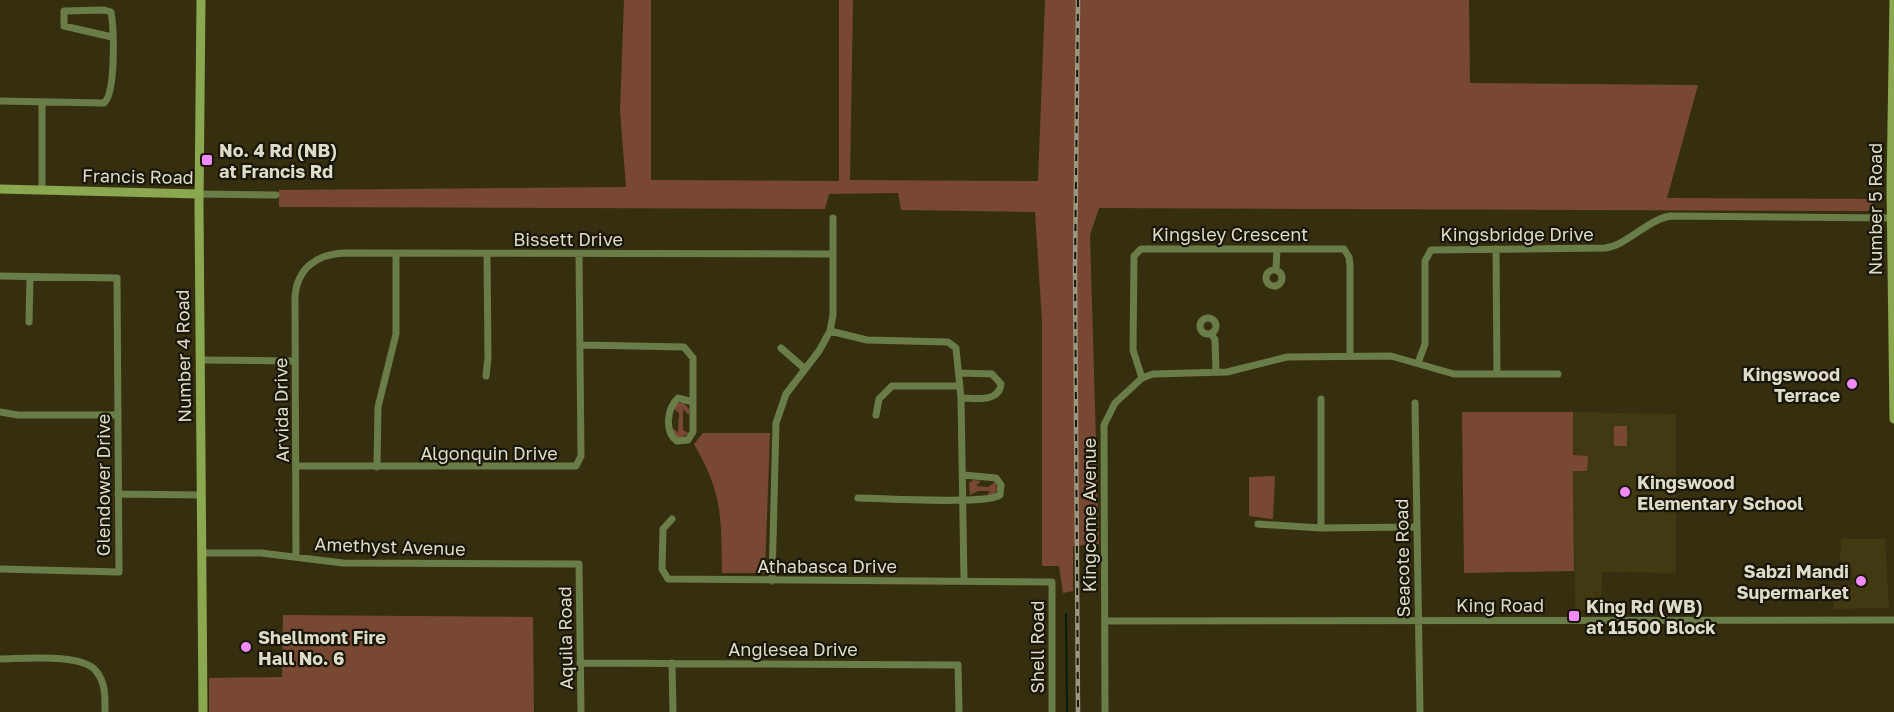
<svg xmlns="http://www.w3.org/2000/svg" width="1894" height="712" font-family="'Golos Text',sans-serif">
<rect width="100%" height="100%" fill="#352f10"/>
<!-- built -->
<path fill="#413911" d="M1573,412L1676,414V573L1602,572L1601,612L1575,611Z
M1841,539H1885L1889,608L1834,609L1833,586L1853,585L1852,570L1840,560Z"/>
<!-- green -->
<path fill="#784833" d="M624,0H651V180L839,181V0H853L850,180L1038,181L1045,0H1469L1470,83L1698,85L1667,198L1875,199L1868,211L1099,208L1090,235L1099,544L1073,546V591L1063,593L1059,566H1042V321L1035,212L901,210L898,193L829,194L825,209L279,207V190L626,187L620,111Z
M677,403H684L689,409V415L683,409V430L689,433L680,439L675,436L672,428L678,432L679,413L673,408Z
M1462,412H1573V455L1588,456L1587,471H1573L1574,571L1464,573Z
M1614,426H1627V446H1614Z
M703,433H770L765,573H722C721,517 723,494 694,444Z
M1275,476L1273,519L1249,516V477Z
M973,480L981,481L976,486L988,487L995,482L997,488L995,494L986,497L990,491H978L970,495L969,483Z
M283,615L533,617L534,712H209V678L282,677Z"/>
<g fill="none" stroke-linecap="round" stroke-linejoin="round">
<!-- stream -->
<path stroke="#061f0d" stroke-width="2" d="M1066,614L1067,712"/>
<!-- street -->
<path stroke="#6a7c47" stroke-width="7" d="M0,101L104,103C116,93 114,29 111,12L104,10L64,11V26L112,37
M42,190V103
M199,194L276,195
M1496,249L1497,374
M1276,270L1277,249
M1266 278a8 8 0 1 1 16 0a8 8 0 1 1-16 0Z
M0,276L117,278L119,572L0,569
M1200 326a8 8 0 1 1 16 0a8 8 0 1 1-16 0Z
M29,322L30,277
M830,331L867,340L948,342L956,348L961,398L964,581
M1211,333L1215,340L1216,372
M581,345L684,347L693,358V432L688,440L677,441C664,432 667,408 678,398L693,402
M781,348L805,369
M200,360L295,361
M1418,363L1425,344V261L1431,250L1605,248C1628,245 1645,221 1670,216L1891,218
M960,373L992,374L1001,384C999,403 975,398 961,398
M486,376L488,358L487,254
M1142,378L1133,350L1134,256L1141,249H1344L1349,257L1350,265V356
M1415,403L1420,712
M0,412L18,415H118
M876,415L879,399L892,386H960
M296,466H576L581,456L579,254
M377,467L378,407L396,334V254
M118,494L201,495
M858,498C880,498 988,505 1000,495L1001,485L996,478L963,475
M672,519L663,529L662,569L668,579L1052,582V712
M1258,524L1321,528L1415,527
M1321,528V399
M201,553H261L343,563L579,564L581,712
M296,557L295,297C297,268 317,254 345,253L832,254
M772,581L776,423L786,394L819,351L830,331L833,315V218
M1105,621L1894,620
M0,659C22,659 82,653 96,671C106,683 105,698 105,712
M580,663L958,665L959,712
M672,663L673,712
M1105,712L1104,425L1115,403L1142,378L1153,374L1227,372L1287,357L1391,356L1454,374H1558"/>
<!-- secondary -->
<path stroke="#8ba750" stroke-width="9" d="M201,0L199,205L203,712
M1894,0L1891,188L1894,419
M0,189L199,194"/>
<defs>
<path id="rail" d="M1078,0L1075,268L1078,712"/>
</defs>
<!-- rail casing -->
<use href="#rail" stroke="#9b967f" stroke-width="4.5"/>
<!-- rail -->
<use href="#rail" stroke="#1a170a" stroke-width="2" stroke-dasharray="7" stroke-linecap="butt"/>
</g>
<!-- markers -->
<g fill="#ef8bf7" stroke="#1a170a" stroke-width="2">
<rect x="201" y="154" width="12" height="12" rx="3"/>
<circle cx="1852" cy="384" r="6"/>
<circle cx="1625" cy="492" r="6"/>
<circle cx="1861" cy="581" r="6"/>
<rect x="1568" y="610" width="12" height="12" rx="3"/>
<circle cx="246" cy="647" r="6"/>
</g>
<g text-anchor="middle" dominant-baseline="central" stroke-width="4.5" stroke-linejoin="round" paint-order="stroke">
<!-- poi labels -->
<g font-size="18" font-weight="bold" fill="#dedbc9" stroke="#1a170a" text-anchor="start">
<text x="219" y="150">No. 4 Rd (NB)<tspan x="219" dy="21">at Francis Rd</tspan></text>
<text x="1840" y="374" text-anchor="end">Kingswood<tspan x="1840" dy="21">Terrace</tspan></text>
<text x="1637" y="482">Kingswood<tspan x="1637" dy="21">Elementary School</tspan></text>
<text x="1849" y="571" text-anchor="end">Sabzi Mandi<tspan x="1849" dy="21">Supermarket</tspan></text>
<text x="1586" y="606">King Rd (WB)<tspan x="1586" dy="21">at 11500 Block</tspan></text>
<text x="258" y="637">Shellmont Fire<tspan x="258" dy="21">Hall No. 6</tspan></text>
</g>
<!-- street labels -->
<g font-size="18" fill="#dedbc9" stroke="#1a170a">
<text transform="translate(138 176) rotate(1)">Francis Road</text>
<text transform="translate(1875 209) rotate(-90)">Number 5 Road</text>
<text x="1230" y="234">Kingsley Crescent</text>
<text x="1517" y="234">Kingsbridge Drive</text>
<text x="568" y="239">Bissett Drive</text>
<text transform="translate(183 356) rotate(-91)">Number 4 Road</text>
<text transform="translate(281 410) rotate(-91)">Arvida Drive</text>
<text x="489" y="453">Algonquin Drive</text>
<text transform="translate(103 485) rotate(-90)">Glendower Drive</text>
<text transform="translate(1089 515) rotate(-90)">Kingcome Avenue</text>
<text transform="translate(390 546) rotate(2)">Amethyst Avenue</text>
<text transform="translate(1402 558) rotate(-91)">Seacote Road</text>
<text x="827" y="566">Athabasca Drive</text>
<text x="1500" y="605">King Road</text>
<text transform="translate(565 638) rotate(-91)">Aquila Road</text>
<text transform="translate(1037 647) rotate(-90)">Shell Road</text>
<text x="793" y="649">Anglesea Drive</text>
</g>
</g>
</svg>
